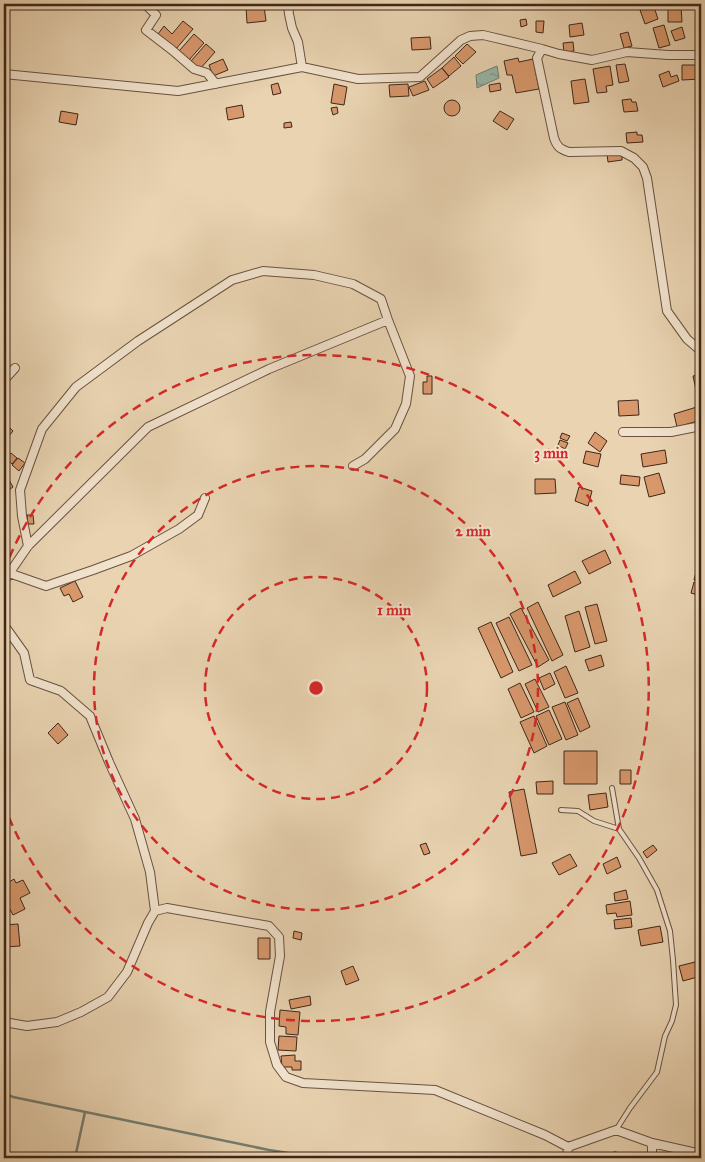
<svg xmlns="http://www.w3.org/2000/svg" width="705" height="1162" font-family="'IM FELL Great Primer',serif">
<defs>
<pattern id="water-ripples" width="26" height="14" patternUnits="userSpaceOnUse" patternTransform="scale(1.25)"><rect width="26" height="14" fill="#98b8a9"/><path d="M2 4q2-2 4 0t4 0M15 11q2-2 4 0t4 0" fill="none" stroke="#7d9689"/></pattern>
</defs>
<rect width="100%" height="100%" fill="#e9d3b1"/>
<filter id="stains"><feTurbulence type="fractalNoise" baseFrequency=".004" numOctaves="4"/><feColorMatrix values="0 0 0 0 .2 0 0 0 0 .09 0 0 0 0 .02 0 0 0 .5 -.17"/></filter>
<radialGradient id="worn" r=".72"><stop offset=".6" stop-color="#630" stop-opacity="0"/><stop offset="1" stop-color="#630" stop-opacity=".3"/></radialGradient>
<!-- water -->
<path fill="url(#water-ripples)" stroke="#747e70" d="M497,66L499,78L477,88L476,75Z"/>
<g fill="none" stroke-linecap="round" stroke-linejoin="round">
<!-- stream -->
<path stroke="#747e70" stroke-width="2.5" d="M4,1093L13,1097L269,1150L320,1158
M75,1158L85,1112
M607,1158L615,1152L627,1158"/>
</g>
<!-- building -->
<path fill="#d8986c" stroke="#3e271a" d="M234,4H245V9H234Z
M555,4H574L556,9Z
M653,4L658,19L645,24L640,10Z
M264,6L266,21L247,23L246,7Z
M681,6L682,22H668V7Z
M526,19L527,25L521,27L520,20Z
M183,21L193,29L176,49L158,34L164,26L172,34Z
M536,21H544L543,33L536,32Z
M582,23L584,35L570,37L569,25Z
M664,25L670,45L659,48L653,28Z
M682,27L685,38L675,41L671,31Z
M628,32L632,46L624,48L620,34Z
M194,34L204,43L189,60L179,51Z
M430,37L431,49L412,50L411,38Z
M573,42L574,51L564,52L563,43Z
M206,44L215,52L200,69L191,61Z
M467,44L476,52L463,64L455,56Z
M454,57L461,66L449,76L442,68Z
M518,58L519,62L533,59L539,89L516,93L512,75H507L504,61Z
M223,59L228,70L213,76L209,65Z
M625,64L629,81L619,83L616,65Z
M682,65H701V79L682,80Z
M610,66L613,85L606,86L607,92L597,93L593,69Z
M442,68L449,77L433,88L427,79Z
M669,71L671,77L677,75L679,81L663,87L659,75Z
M585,79L589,102L574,104L571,81Z
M425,81L429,90L413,96L409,87Z
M278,83L281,93L273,95L271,85Z
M500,83L501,90L490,92L489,85Z
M334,84L347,87L344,105L331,103Z
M408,84L409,96L390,97L389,85Z
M631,99L632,102H636L638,111L624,112L622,100Z
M444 108a8 8 0 1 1 16 0a8 8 0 1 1-16 0Z
M242,105L244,117L228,120L226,108Z
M337,107L338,113L333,115L331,108Z
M61,111L78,114L76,125L59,122Z
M500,111L514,119L507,130L493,121Z
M291,122L292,127L284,128V123Z
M637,132V135H642L643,142L627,143L626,133Z
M622,153V160L608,162L607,154Z
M701,374V389L696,390L693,376Z
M427,376H432V394H423V382H427Z
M638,400L639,415L619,416L618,401Z
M700,406L701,420L677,427L674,414Z
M5,423L13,431L9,436L4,431V425Z
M595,432L607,441L600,452L588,443Z
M562,433L570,436L567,441L560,438Z
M560,440L568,443L565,449L558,445Z
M4,449L9,452L4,458Z
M665,450L667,463L643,467L641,454Z
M586,451L601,454L598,467L583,463Z
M11,453L17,458L12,464L6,458Z
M18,458L25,463L19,471L12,465Z
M659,473L665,493L649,497L644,477Z
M621,475L640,477L639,486L620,484Z
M535,479H555L556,493L535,494Z
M9,480L13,487L6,492L4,489V483Z
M579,487L592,491L588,506L575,501Z
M27,515H33L34,524H28Z
M605,550L611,563L589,574L582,561Z
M575,571L581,583L553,597L548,585Z
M696,572L701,573V581L694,580Z
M75,581L83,597L73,602L69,594L64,596L60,588Z
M694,582L701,584V596L691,593Z
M538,602L563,655L552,661L527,608Z
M597,604L607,641L595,644L585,607Z
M521,608L549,660L538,667L510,614Z
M579,611L590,647L575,652L565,616Z
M509,617L532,665L519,671L496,623Z
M491,622L513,672L501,678L478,628Z
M601,655L604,666L589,671L585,660Z
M566,666L578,693L565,698L554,672Z
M550,673L555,684L544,690L539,678Z
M535,679L549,707L538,712L525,684Z
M520,683L534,712L521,718L508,689Z
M578,698L590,727L580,732L567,703Z
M565,702L578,735L566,740L552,707Z
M549,710L562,739L549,745L536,716Z
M534,716L547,746L534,753L520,722Z
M58,723L68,735L58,744L48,733Z
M564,751H597V784H564Z
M620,770H631V784H620Z
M553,781V794H537L536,782Z
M524,789L537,853L521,856L509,792Z
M606,793L608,807L590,810L588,795Z
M426,843L430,853L424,855L420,845Z
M653,845L657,850L647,858L643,852Z
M570,854L577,866L559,875L552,863Z
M617,857L621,867L607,874L603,864Z
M14,879L16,883L23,880L30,893L20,898L25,909L13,915L4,898V885Z
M626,890L628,899L615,901L614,893Z
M630,901L632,915L617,917L616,913L607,914L606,905Z
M631,918L632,927L615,929L614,920Z
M18,924L20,946L4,947V925Z
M660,926L663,942L641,946L638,930Z
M294,931L302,933L301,940L293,938Z
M258,938H270V959H258Z
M699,961L701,976L683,981L679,966Z
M353,966L359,980L346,985L341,971Z
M310,996L311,1005L291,1009L289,1000Z
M280,1010L300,1012L298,1035L286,1034V1027L279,1026Z
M279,1036L297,1037L296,1051L278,1050Z
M295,1055V1061H301V1070H292V1067H282L281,1056Z"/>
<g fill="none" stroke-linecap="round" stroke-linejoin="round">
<defs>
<path id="service" d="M612,788L619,829L639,858L657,890L670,931L673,960L676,1005L672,1021L665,1036L657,1072L630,1108L616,1130
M561,810L578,811L594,821L619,829"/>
<path id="minor" d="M147,4L146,5L156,15L146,30L172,50L194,69L207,73L216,84
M288,4L289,14L292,28L298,42L302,67
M542,49L537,58L554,138C557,147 560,149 569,152L621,151L634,158L643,167L647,178L667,311L687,339L701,351
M4,74L178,91L302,67L358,79L420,77L461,40L470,36L483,35L542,49L559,54L592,60L627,52L668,55H701
M4,380L15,368
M623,432H671L701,426
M353,466L365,459L395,429L406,404L410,376L388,320
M9,573L46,586L93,570L131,556L179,529L198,515L205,498
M4,581L28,546L148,427L269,369L388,320L381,299L353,284L314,275L263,271L232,280L138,341L76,387L42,429L20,490L22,516L28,546
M4,625L24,653L30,680L61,691L90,716L109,762L135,819L150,872L155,911
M4,1022L27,1026L57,1022L81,1012L108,997L127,972L148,923L155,911L167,908L269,926L279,937L280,956L270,1012V1042L277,1065L286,1077L303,1083L435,1090L545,1135L568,1147L616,1130L652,1143L701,1154
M567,1158L568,1147
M652,1158V1143"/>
</defs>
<!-- service casing -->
<use href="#service" stroke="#695240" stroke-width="6"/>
<!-- minor casing -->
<use href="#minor" stroke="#695240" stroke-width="10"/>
<!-- service -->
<use href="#service" stroke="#f1e2cc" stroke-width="4"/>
<!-- minor -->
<use href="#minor" stroke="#f1e2cc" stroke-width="8"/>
</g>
<!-- distance rings -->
<g fill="none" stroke="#d62828" stroke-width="2.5" stroke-dasharray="9 6">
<circle cx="316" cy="688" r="111"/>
<circle cx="316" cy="688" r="222"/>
<path d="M4 571A333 333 0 1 1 4 805"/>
</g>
<circle cx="316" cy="688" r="8" fill="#d62828" stroke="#f1e2cc" stroke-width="2.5"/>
<g font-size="15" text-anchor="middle" font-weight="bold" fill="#d62828" stroke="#f1e2cc" stroke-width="4" stroke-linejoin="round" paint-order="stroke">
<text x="551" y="458">3 min</text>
<text x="473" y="536">2 min</text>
<text x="394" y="615">1 min</text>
</g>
<!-- margin -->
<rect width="705" height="1162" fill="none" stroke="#e9d3b1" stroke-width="20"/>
<rect x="5" y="5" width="695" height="1152" fill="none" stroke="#3e271a" stroke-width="2.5"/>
<rect x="10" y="10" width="685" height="1142" fill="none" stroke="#3e271a"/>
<rect width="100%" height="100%" filter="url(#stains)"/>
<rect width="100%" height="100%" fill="url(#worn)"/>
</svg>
